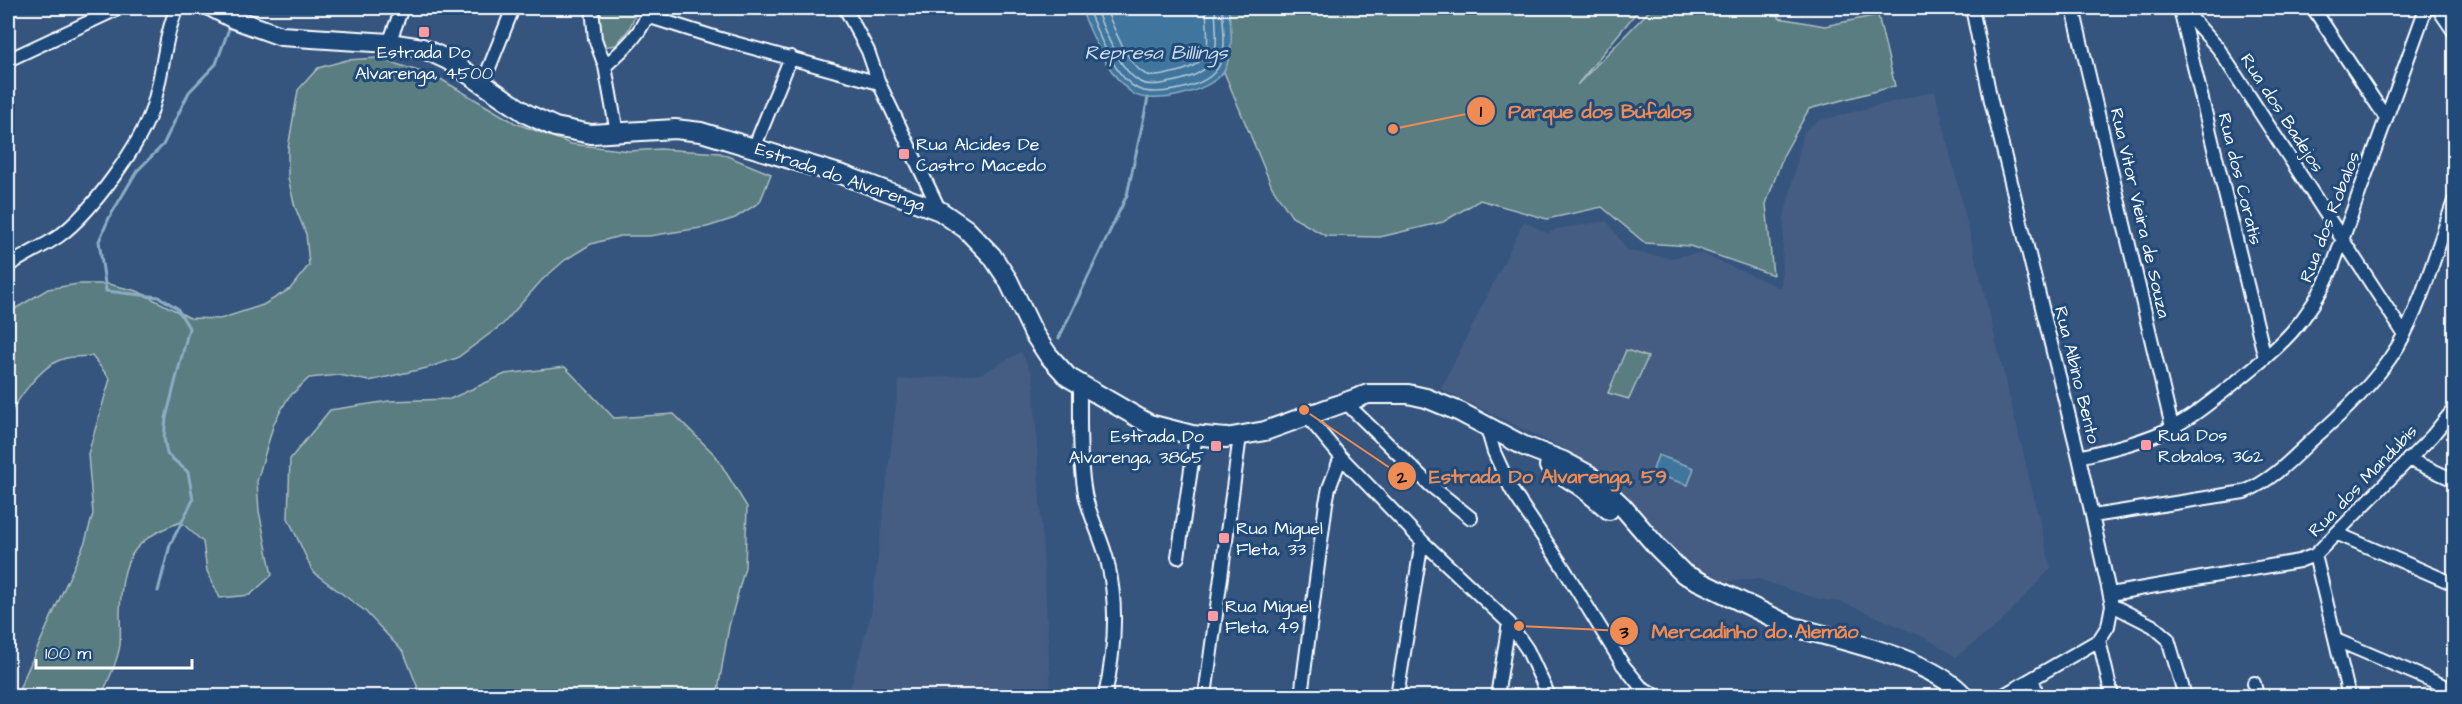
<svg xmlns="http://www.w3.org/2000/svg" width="2462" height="704" font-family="'Architects Daughter',sans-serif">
<rect width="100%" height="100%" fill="#35557f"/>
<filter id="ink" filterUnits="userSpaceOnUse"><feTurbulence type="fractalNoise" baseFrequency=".0167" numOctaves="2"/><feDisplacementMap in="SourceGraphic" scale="12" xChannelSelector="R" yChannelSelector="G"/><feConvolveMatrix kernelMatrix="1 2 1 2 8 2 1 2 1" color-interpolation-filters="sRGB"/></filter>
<g filter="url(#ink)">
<!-- built -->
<path fill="#445d82" d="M1935,91L2051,568L2000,623L1956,657L1928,639L1842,602L1818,599L1758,579L1714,582L1698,579L1669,553L1607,477L1575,454L1441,389L1524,221L1548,234L1556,229L1607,221L1628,251L1670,258L1700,253L1781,288L1784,218L1804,131L1818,121Z
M1021,352L1033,376L1051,696H848L871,614L899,380L981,374Z"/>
<!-- green -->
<path fill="#5a7d82" stroke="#acbec0" stroke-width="1.5" d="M600,8H638L629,29L616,45L603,47L597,18Z
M1228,8H1640L1577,85L1652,8H1778L1779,18L1825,26L1878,15L1895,86L1809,109L1783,156L1766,204L1773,275L1690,246L1645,243L1602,207L1547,219L1480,200L1443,222L1380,237L1326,236L1292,217L1272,187L1224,72L1231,36Z
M377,58L437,77L515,123L571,144L629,151L660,149L720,153L771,174L760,202L735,218L707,227L649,236H620L591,244L565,260L542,280L503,324L457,358L427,368L369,381L339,375L309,378L288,398L274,423L257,481L259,511L272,575L250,595L220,598L207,571L203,542L181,522C130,540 122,560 120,612C120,623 121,634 120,645C117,663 109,680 101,696H20V687L85,542L93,514L88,454L110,379L92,356C83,357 72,356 63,359C41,365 19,398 8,417V313L48,289L78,284H108L137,291L190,318L220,319L263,305L290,289L309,265L306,234L295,207L288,178V148L298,90L318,68L347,60Z
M1626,350L1648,357L1629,399L1608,393Z
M565,367L614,418L674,414L716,456L747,507L745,567L729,626L717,696H421L404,653L365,611L313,572L288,518L290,459L330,410L389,401L450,399L505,374Z"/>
<!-- water -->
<path fill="#41769d" stroke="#8dadc4" stroke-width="1.5" d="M1080,8H1228C1232,26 1234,53 1224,71C1212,91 1152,107 1132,93C1105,72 1094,37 1080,8Z
M1658,455L1694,468L1688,485L1652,473Z"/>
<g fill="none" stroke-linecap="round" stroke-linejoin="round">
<!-- shore -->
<path stroke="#b3c8d8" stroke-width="1.5" d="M1087,8C1098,31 1113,77 1138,89C1149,94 1164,92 1175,90C1230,79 1226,55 1222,8
M1095,8C1105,30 1118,69 1140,82C1149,87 1163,84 1172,82C1223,72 1217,50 1215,8
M1105,8C1114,26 1126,64 1145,74C1153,78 1165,75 1172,73C1217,64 1207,43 1206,8"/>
<!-- stream -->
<path stroke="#8dadc4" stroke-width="3" d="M1059,338L1127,195L1148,98
M158,591L170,545L193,500L188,472L167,454L164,438L166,418L189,328L177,308L159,297L106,291L99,241L109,218L137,171L163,145L189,92L216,64L230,26"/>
<defs>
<path id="minor" d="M592,8L595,39L605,66C623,50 643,33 649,9
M845,8L868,51L879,83L940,211
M1972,8L1991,101L2079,457L2112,605L2108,626L2099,640L2002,696
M2073,8L2172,427
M2313,8L2386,118
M2180,9L2265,358
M2180,10L2193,20L2218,48L2404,334
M647,16L717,38L879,83
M389,43L402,8
M8,60L119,8
M605,66L617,133
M483,83L513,8
M754,148L791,57
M8,266C24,255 43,247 59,236C91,213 142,143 153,106C163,74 164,37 177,8
M1080,384C1080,420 1079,458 1085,494C1090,518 1103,540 1108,564C1118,606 1114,655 1105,696
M1344,401L1430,485L1471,518
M1306,415L1341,457L1422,541L1509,623L1527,649L1549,696
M1487,428L1494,452L1511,489L1561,564L1623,665L1641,687L1657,696
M2079,457C2110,449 2143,442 2171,428C2193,417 2213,400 2232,385C2279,347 2307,325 2332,268L2426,8
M2408,459L2454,480
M2093,516L2244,492C2271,481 2291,460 2312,440C2344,412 2376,382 2398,346C2421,307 2438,245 2454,201
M2338,534L2454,584
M2315,555L2349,696
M1178,557L1196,435
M2110,594L2299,561L2315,555L2432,436L2454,409
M2112,605L2153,626L2168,639L2185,696
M2099,640L2112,696
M2336,640L2454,690
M2033,679L2037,696
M2254,683L2257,696
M1205,696L1240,436
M1301,696L1326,503L1329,488L1341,457
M1397,696L1422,541
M1497,696L1509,623"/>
<path id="tertiary" d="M2439,8L2454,30"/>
<path id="primary" d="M213,8L234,19L281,36L389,43L422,48L448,60L527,114L555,127L591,134L675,129L701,132L846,176L940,211L966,229L992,256L1008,280L1034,334L1048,355L1068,377L1149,424L1192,435L1226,438L1265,431L1368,394H1408L1426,398L1460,412L1524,446L1563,461L1589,475L1622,506L1658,548L1684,574L1791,626
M1549,466L1583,488L1609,510
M1780,623C1833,639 1929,656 1964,696"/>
</defs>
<!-- minor casing -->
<use href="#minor" stroke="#fff" stroke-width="16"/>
<!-- tertiary casing -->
<use href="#tertiary" stroke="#fff" stroke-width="18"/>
<!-- primary casing -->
<use href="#primary" stroke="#fff" stroke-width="22"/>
<!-- minor -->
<use href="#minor" stroke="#1f4a7a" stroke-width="12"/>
<!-- tertiary -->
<use href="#tertiary" stroke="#1f4a7a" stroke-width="14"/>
<!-- primary -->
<use href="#primary" stroke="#1f4a7a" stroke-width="18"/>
</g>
</g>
<!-- markers -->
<g fill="#ff9aa2" stroke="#1f4a7a" stroke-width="2">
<rect x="418" y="26" width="12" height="12" rx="3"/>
<rect x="898" y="148" width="12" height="12" rx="3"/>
<rect x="2140" y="439" width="12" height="12" rx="3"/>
<rect x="1210" y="440" width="12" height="12" rx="3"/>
<rect x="1218" y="532" width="12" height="12" rx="3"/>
<rect x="1207" y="610" width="12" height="12" rx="3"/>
</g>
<g text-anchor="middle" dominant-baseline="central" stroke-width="6" stroke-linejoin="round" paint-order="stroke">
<!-- poi labels -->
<g font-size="18" fill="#fff" stroke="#1f4a7a" text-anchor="start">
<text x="424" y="52" text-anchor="middle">Estrada Do<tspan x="424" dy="21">Alvarenga, 4500</tspan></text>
<text x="916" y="144">Rua Alcides De<tspan x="916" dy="21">Castro Macedo</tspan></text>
<text x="2158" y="435">Rua Dos<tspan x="2158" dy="21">Robalos, 362</tspan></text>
<text x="1204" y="436" text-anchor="end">Estrada Do<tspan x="1204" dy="21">Alvarenga, 3865</tspan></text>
<text x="1236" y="528">Rua Miguel<tspan x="1236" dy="21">Fleta, 33</tspan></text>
<text x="1225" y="606">Rua Miguel<tspan x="1225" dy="21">Fleta, 49</tspan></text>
</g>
<!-- street labels -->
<g font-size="18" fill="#fff" stroke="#1f4a7a">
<text transform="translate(2282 113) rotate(57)">Rua dos Badejos</text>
<text transform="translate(840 177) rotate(19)">Estrada do Alvarenga</text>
<text transform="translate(2240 179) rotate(76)">Rua dos Coratis</text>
<text transform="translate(2140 213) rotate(77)">Rua Vitor Vieira de Souza</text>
<text transform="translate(2330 217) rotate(-69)">Rua dos Robalos</text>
<text transform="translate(2077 375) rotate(76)">Rua Albino Bento</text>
<text transform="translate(2363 481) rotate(-46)">Rua dos Mandubis</text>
</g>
<!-- water labels -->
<g font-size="20" font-style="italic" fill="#d0dde6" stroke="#1f4a7a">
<text x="1156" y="53">Represa Billings</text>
</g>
</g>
<!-- callouts -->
<path fill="none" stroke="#ef8b55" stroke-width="2" d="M1393 129L1481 111M1304 410L1402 476M1519 626L1624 631"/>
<g fill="#ef8b55" stroke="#1f4a7a" stroke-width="2">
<circle cx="1393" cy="129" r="6"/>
<circle cx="1304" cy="410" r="6"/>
<circle cx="1519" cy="626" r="6"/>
<circle cx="1481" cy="111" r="15"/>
<circle cx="1402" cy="476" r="15"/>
<circle cx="1624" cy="631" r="15"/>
</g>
<g font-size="18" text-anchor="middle" font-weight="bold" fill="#111">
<text x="1481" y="117">1</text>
<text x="1402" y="483">2</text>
<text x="1624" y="638">3</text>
</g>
<g font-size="20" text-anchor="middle" font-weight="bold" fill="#ef8b55" stroke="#1f4a7a" stroke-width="6" stroke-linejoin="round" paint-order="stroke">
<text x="1600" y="118">Parque dos Búfalos</text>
<text x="1548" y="483">Estrada Do Alvarenga, 59</text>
<text x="1755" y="638">Mercadinho do Alemão</text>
</g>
<!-- margin -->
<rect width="2462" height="704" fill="none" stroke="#1f4a7a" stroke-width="30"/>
<rect x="15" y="15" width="2432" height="674" fill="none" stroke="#fff" stroke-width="2" filter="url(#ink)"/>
<!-- scale -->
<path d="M36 659v9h156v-9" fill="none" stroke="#ffffff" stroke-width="3"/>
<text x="45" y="659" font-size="18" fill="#ffffff" stroke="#1f4a7a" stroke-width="4.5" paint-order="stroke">100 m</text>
</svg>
